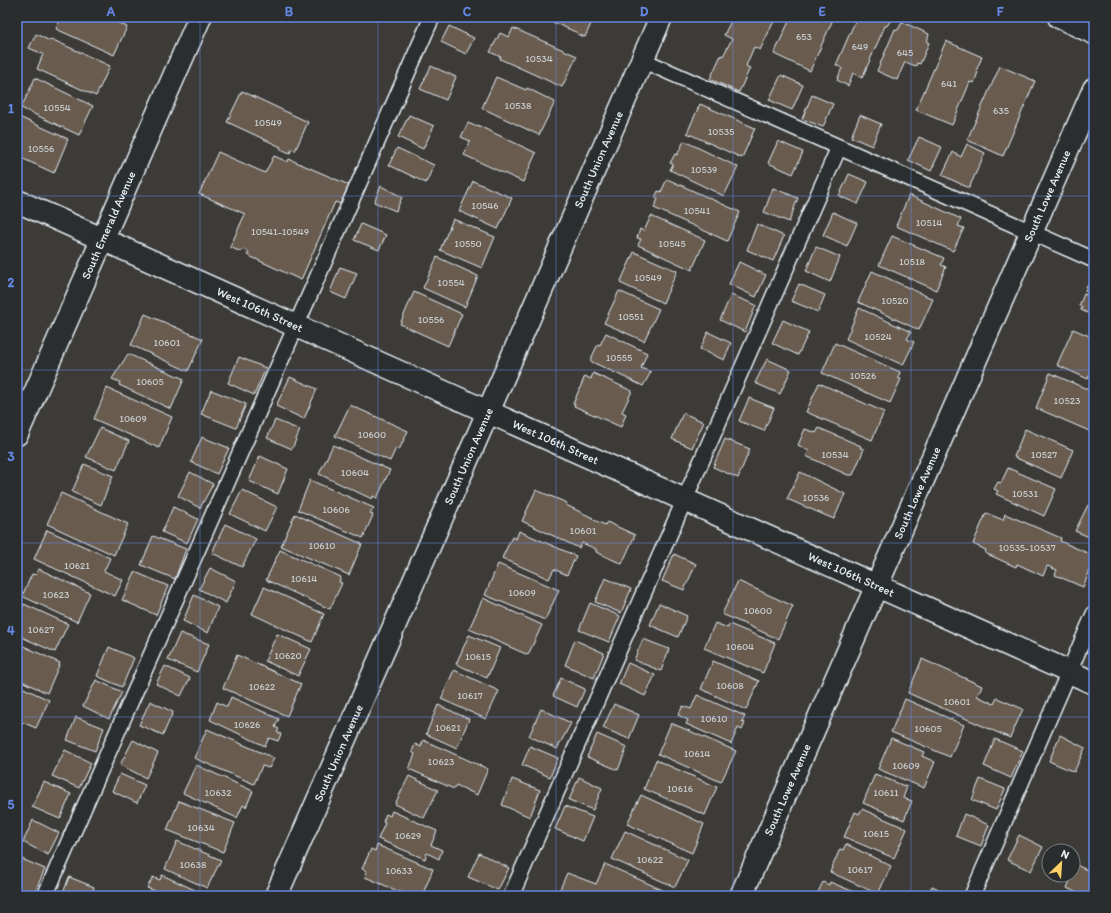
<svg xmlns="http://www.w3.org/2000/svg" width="1111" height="913" font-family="Itim,sans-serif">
<rect width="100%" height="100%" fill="#3d3b38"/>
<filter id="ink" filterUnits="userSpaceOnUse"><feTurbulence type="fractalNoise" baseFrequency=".025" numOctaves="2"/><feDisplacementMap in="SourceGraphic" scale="8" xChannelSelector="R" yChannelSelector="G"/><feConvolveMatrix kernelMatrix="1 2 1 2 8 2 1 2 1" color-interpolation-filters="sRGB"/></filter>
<g filter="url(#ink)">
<!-- building -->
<path fill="#695b50" stroke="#e8f1f8" d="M61,17H106L127,27L114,55L56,29Z
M541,17H594L585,37L577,34L578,33Z
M733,17H776L760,50L754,47L746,66L750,68L739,92L710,79L721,55L723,56L732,39L724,35Z
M791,17H834L810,71L774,54Z
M857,17H882L890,21L887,26H885L862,78L853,73L848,86L837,80L842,68L836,65Z
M902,22L929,34L927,42L929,43L920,64L917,63L916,66L905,62L897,80L877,71L895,29L898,30Z
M449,26L474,38L466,54L441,42Z
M513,28L577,56L562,87L500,59L501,57L490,52L500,33L509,37Z
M36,34L50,41L51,39L110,66L96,96L37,69L43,54L29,48Z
M946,41L982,57L976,71L978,72L974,83L970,82L952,125L916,110Z
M431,66L456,77L446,100L420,89Z
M1000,66L1035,81L1003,156L967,140Z
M781,75L803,85L792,110L769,100Z
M496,77L526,90L527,88L555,102L539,135L482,108Z
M35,78L93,106L79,135L21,108Z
M242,91L308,122L295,151L292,149L290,153L280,149L281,147L227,122Z
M812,95L833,104L823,127L802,119Z
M700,104L755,128L742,158L687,133Z
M409,115L434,126L423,149L398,137Z
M860,115L881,124L872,146L851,137Z
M17,116L68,139L54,173L17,156Z
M468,123L475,126L477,125L536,153L523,182L464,155L470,141L461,137Z
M919,137L942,147L931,171L908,160Z
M684,141L738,167L724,196L670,170L673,164L670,163L675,154L677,155Z
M778,141L803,152L793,174L768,163Z
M967,144L985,153L969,188L942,175L953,152L961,157Z
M397,148L434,165L426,183L389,165Z
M218,152L265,173L274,156L288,162L289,159L349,185L340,204L335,202L301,280L247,255L249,252L243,249L241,252L230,247L245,214L199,194Z
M849,174L868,182L858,204L839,196Z
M667,179L740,212L727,241L654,208L658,199L655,198L658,191L661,192Z
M473,181L512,198L498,229L459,211Z
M381,186L402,197L396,211L374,202Z
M773,188L798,198L789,222L764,212Z
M909,195L961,219L958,226L964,228L953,251L896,226Z
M833,212L857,223L847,246L823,235Z
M651,216L705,240L692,270L638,245L641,239L637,238L640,229L644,231Z
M453,219L495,237L482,268L440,250Z
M361,224L386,235L379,250L354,240Z
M757,224L784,236L773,261L747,250Z
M892,236L944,258L941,265L946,267L936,290L879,265Z
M816,247L840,257L830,282L806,271Z
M634,252L677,271L663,303L620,283Z
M437,257L478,276L465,307L423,288Z
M739,262L766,275L756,297L729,284Z
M340,267L357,273L346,299L330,292Z
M872,271L933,299L919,330L858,302Z
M1094,283V316L1081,310L1082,306H1079L1084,294L1087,295L1088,292L1085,291L1087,285L1092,287Z
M799,284L825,295L818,312L791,301Z
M619,291L659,309L644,341L604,323Z
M414,292L462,314L448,346L400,324Z
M731,295L756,305L745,332L720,320Z
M859,308L911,332L907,339L914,342L903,365L846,339Z
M145,314L203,339L188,371L131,345Z
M783,320L809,332L798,355L772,343Z
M1073,329L1094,338V365L1088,379L1057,365Z
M708,332L731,343L724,360L700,349Z
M606,333L647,353L641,368L651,372L643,386L590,361L598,344L600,345Z
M835,343L900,372L898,378L901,379L890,403L822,373Z
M128,354L184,379L171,409L119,385L120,382L112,379Z
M239,357L266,368L254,395L228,383Z
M767,359L791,370L780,394L755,383Z
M593,373L632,391L622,412L626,414L621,427L574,406L575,404H573L585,376L591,379Z
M1050,373L1094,392V433L1036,408Z
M290,377L317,389L304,419L276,406Z
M819,383L884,412L872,440L806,412Z
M107,388L172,417L159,448L94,419Z
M211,390L246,404L236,428L201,414Z
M749,398L774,408L764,431L739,421Z
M350,405L408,431L399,450L396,448L390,461L335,436Z
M683,413L704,422L692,448L672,439Z
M275,420L300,430L292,449L267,438Z
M100,428L129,441L116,470L86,457Z
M819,428L861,446L860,448L864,449L853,475H848L806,456L809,451L798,445L805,429L816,433Z
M1025,429L1073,450L1061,478L1014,457Z
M202,437L229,448L217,474L191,462Z
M725,439L750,449L738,478L713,467Z
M333,445L390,470L377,498L373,496L372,499L319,474Z
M260,456L288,469L278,494L249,481Z
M84,464L113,476L101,505L72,492Z
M1008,468L1056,489L1044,516L996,494L998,491L994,489L998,482L1001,483Z
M190,472L213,484L200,508L178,496Z
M800,472L845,494L834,519L787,499Z
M310,480L374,508L370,514L373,515L363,538L298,510Z
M242,490L277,507L265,531L230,514Z
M536,490L567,503L566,505L593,518L592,519L605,525L607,522L635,535L622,564L596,552V549L582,543L579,548L522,521Z
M61,493L128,524L114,555L47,524Z
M1088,505L1094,508V539L1075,531Z
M173,507L198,519L187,543L162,532Z
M986,513L1003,520L1005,514L1061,538L1060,541L1094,556V561L1083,587L1055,575L1057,570L1047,566L1043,576L1017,564L1016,567L985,553L986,550L973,544Z
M295,514L362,544L349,575L281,546Z
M225,524L256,539L242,567L212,553Z
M47,530L110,558L104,571L123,580L115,596L34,559Z
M519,531L576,556L567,575L554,569L549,579L502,558L512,537L516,539Z
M153,536L186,549L175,579L141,565Z
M280,550L341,577L339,582L342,583L330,609L266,580Z
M674,554L696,564L684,590L662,581Z
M498,564L559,590L545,620L485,595Z
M210,568L236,581L226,603L199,589Z
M39,569L90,593L77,622L22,596L32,574L36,575Z
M135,572L168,586L156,615L122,600Z
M605,578L631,589L621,613L595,602Z
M738,581L793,606L778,639L722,614Z
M264,587L324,614L312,642L252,614Z
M194,595L218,607L208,633L183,621Z
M483,598L542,625L528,655L469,629Z
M590,603L620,616L609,642L579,630Z
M659,603L687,616L678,637L650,625Z
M24,604L68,624L55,652L17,635V609L21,610Z
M715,623L728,628L729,624L775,643L763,673L704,648Z
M180,633L209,644L197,672L168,660Z
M277,634L311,649L298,676L265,661Z
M469,635L500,648L487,678L456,664Z
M643,639L669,649L661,671L634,660Z
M575,640L604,653L594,678L565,665Z
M17,643L60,663L47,693L17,679Z
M109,647L134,658L122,687L97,676Z
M237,655L301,684L287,716L223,688Z
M922,659L982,686L977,696L994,704L997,698L1023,709L1010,738L908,693Z
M713,661L759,681L746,710L701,689Z
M628,663L655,675L645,696L619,684Z
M165,666L190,678L181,696L156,684Z
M454,670L499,691L486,719L441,699Z
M561,678L585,689L577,707L553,696Z
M96,680L122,692L109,719L83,706Z
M17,685L49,700L36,728L17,720Z
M697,695L745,716L742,722L745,723L742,730L738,728L731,744L686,724L688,720L678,715L683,706L691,709Z
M231,697L279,719L275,727L279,729L277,732L281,734L278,741L269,738L265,746L210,720L217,702L227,707Z
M905,699L964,725L950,757L891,732Z
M150,701L173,712L163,735L139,725Z
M614,704L639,715L629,739L603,728Z
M438,705L469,719L457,748L426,734Z
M541,709L571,723L557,749L529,736Z
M76,717L104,728L95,751L67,740Z
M671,723L736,751L721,782L658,754Z
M207,729L274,758L269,768L262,766L254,784L194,758Z
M597,734L627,747L618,770L587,757Z
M1060,735L1085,748L1074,772L1049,761Z
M891,738L924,752L922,756L935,762L924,788L878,769Z
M995,739L1023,751L1011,778L984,766Z
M133,740L158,753L146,778L120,765Z
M423,740L488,769L477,795L456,785L454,789L409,769L415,754L412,752L415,744L421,747Z
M530,746L558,758L550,777L522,765Z
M65,750L91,763L79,788L52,776Z
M656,760L717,787L705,815L644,789Z
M196,765L253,791L246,807L243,805L237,818L183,793Z
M120,774L145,785L137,803L112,791Z
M875,774L907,787L903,798L912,801L904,820L863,803Z
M409,776L438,790L424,818L395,804Z
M579,777L602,788L593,810L569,800Z
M512,779L540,790L530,817L502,805Z
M980,779L1005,789L996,810L972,800Z
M44,782L71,794L60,819L32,807Z
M641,795L704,824L692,853L627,824Z
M179,801L235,823L223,852L167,830Z
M565,806L593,817L583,841L555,829Z
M862,809L907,829L894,858L844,837L855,812L859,814Z
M392,811L437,831L431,845L442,850L439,859L427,853L425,859L378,839L385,823L383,822L386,814L390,816Z
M964,814L989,825L981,846L956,836Z
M33,820L59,833L48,855L23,842Z
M625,831L688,860L675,887L612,859Z
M1019,835L1043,847L1031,871L1007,860Z
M177,841L221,860L207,888L165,869Z
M846,844L891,866L878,894L830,872L840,849L843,850Z
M377,845L433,869L422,896H404L405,894L365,877L367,871L362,869L371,849L375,851Z
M479,853L509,868L498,890L468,877Z
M17,857L45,869L33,896L17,889Z
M605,864L667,892L665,896H606L595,891L593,896H557L567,873L596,884Z
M1076,865L1094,873V896H1079V894L1067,888Z
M162,875L206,895L205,896H153L155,891L147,888L153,877L160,880Z
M69,877L94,887L91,896H62Z
M823,882L829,885L830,882L864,896H823L824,894L818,892Z
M932,886L954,896H927Z"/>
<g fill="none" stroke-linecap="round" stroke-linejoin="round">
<defs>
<path id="lane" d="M642,60L1094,260
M45,896L432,17
M511,896L839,147
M972,896L1094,614"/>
<g id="street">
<path d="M1059,17L1094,33"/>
<path id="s1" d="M17,201L1094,683"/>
<path id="s2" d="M17,434L200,17"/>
<path id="s3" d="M276,896L661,17"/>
<path id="s4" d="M741,896L1094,89"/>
</g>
</defs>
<!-- lane casing -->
<use href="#lane" stroke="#e8f1f8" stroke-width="18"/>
<!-- street casing -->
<use href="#street" stroke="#e8f1f8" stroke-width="25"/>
<!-- lane -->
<use href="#lane" stroke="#2a2d2e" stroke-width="15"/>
<!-- street -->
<use href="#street" stroke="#2a2d2e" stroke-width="22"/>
</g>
</g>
<!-- grid -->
<path fill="none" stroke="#6487e3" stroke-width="1" stroke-opacity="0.55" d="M200,17V896M378,17V896M556,17V896M733,17V896M911,17V896M17,196H1094M17,370H1094M17,543H1094M17,717H1094"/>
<g text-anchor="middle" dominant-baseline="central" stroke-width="3.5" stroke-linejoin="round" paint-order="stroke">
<!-- number labels -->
<g font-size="10" fill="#c8ccce">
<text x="804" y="36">653</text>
<text x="860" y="46">649</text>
<text x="905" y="52">645</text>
<text x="539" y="58">10534</text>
<text x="949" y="83">641</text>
<text x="518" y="105">10538</text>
<text x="57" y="107">10554</text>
<text x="1001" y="110">635</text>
<text x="268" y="122">10549</text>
<text x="721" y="131">10535</text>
<text x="41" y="148">10556</text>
<text x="704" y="169">10539</text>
<text x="485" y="205">10546</text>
<text x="697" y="210">10541</text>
<text x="929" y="222">10514</text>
<text x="280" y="231">10541-10549</text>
<text x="468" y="243">10550</text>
<text x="672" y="243">10545</text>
<text x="912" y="261">10518</text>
<text x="648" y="277">10549</text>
<text x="451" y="282">10554</text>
<text x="895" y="300">10520</text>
<text x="631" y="316">10551</text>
<text x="431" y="319">10556</text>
<text x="878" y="336">10524</text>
<text x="167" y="342">10601</text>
<text x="619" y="357">10555</text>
<text x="863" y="375">10526</text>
<text x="150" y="381">10605</text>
<text x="1067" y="400">10523</text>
<text x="133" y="418">10609</text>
<text x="372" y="434">10600</text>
<text x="835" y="454">10534</text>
<text x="1044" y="454">10527</text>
<text x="355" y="472">10604</text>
<text x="1025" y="493">10531</text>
<text x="816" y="497">10536</text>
<text x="336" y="509">10606</text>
<text x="583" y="530">10601</text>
<text x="322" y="545">10610</text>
<text x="1027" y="547">10535-10537</text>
<text x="77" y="565">10621</text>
<text x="304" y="578">10614</text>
<text x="522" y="592">10609</text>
<text x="56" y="594">10623</text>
<text x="758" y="610">10600</text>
<text x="41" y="629">10627</text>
<text x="740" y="646">10604</text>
<text x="288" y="655">10620</text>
<text x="478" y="656">10615</text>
<text x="730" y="685">10608</text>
<text x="262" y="686">10622</text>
<text x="470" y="695">10617</text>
<text x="957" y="701">10601</text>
<text x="714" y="718">10610</text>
<text x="247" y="724">10626</text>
<text x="448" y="727">10621</text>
<text x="928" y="728">10605</text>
<text x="697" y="753">10614</text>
<text x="441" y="761">10623</text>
<text x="906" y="765">10609</text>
<text x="680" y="788">10616</text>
<text x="218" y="792">10632</text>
<text x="886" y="792">10611</text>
<text x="201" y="827">10634</text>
<text x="876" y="833">10615</text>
<text x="408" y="835">10629</text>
<text x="650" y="859">10622</text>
<text x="193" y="864">10638</text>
<text x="860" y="869">10617</text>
<text x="399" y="870">10633</text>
</g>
<!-- street labels -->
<g font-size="12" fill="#e8f1f8" stroke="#2a2d2e">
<text stroke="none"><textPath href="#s3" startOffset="804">South Union Avenue</textPath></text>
<text stroke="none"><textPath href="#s4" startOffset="764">South Lowe Avenue</textPath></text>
<text stroke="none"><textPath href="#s2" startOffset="228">South Emerald Avenue</textPath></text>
<text stroke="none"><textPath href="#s1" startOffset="266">West 106th Street</textPath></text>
<text stroke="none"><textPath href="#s1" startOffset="590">West 106th Street</textPath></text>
<text stroke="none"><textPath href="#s3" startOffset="480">South Union Avenue</textPath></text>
<text stroke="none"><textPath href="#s4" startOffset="440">South Lowe Avenue</textPath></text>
<text stroke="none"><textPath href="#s1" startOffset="914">West 106th Street</textPath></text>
<text stroke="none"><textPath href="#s3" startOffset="156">South Union Avenue</textPath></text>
<text stroke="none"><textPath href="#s4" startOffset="116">South Lowe Avenue</textPath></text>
</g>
</g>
<!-- margin -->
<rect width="1111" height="913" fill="none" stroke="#2a2d2e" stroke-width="44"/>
<!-- north arrow -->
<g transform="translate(1061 863) rotate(25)"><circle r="19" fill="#2a2d2e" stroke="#767b7f"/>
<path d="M0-3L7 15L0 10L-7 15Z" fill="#ffd166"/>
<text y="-6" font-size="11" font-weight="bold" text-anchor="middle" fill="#e8f1f8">N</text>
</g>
<rect x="22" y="22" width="1067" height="869" fill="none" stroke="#6487e3" stroke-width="1.5"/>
<g font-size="13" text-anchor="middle" font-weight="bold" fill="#6487e3">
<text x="111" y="16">A</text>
<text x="289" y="16">B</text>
<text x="467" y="16">C</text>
<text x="644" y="16">D</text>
<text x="822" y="16">E</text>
<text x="1000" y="16">F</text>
<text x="11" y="113">1</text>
<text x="11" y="287">2</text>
<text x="11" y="461">3</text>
<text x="11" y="635">4</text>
<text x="11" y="809">5</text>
</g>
</svg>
